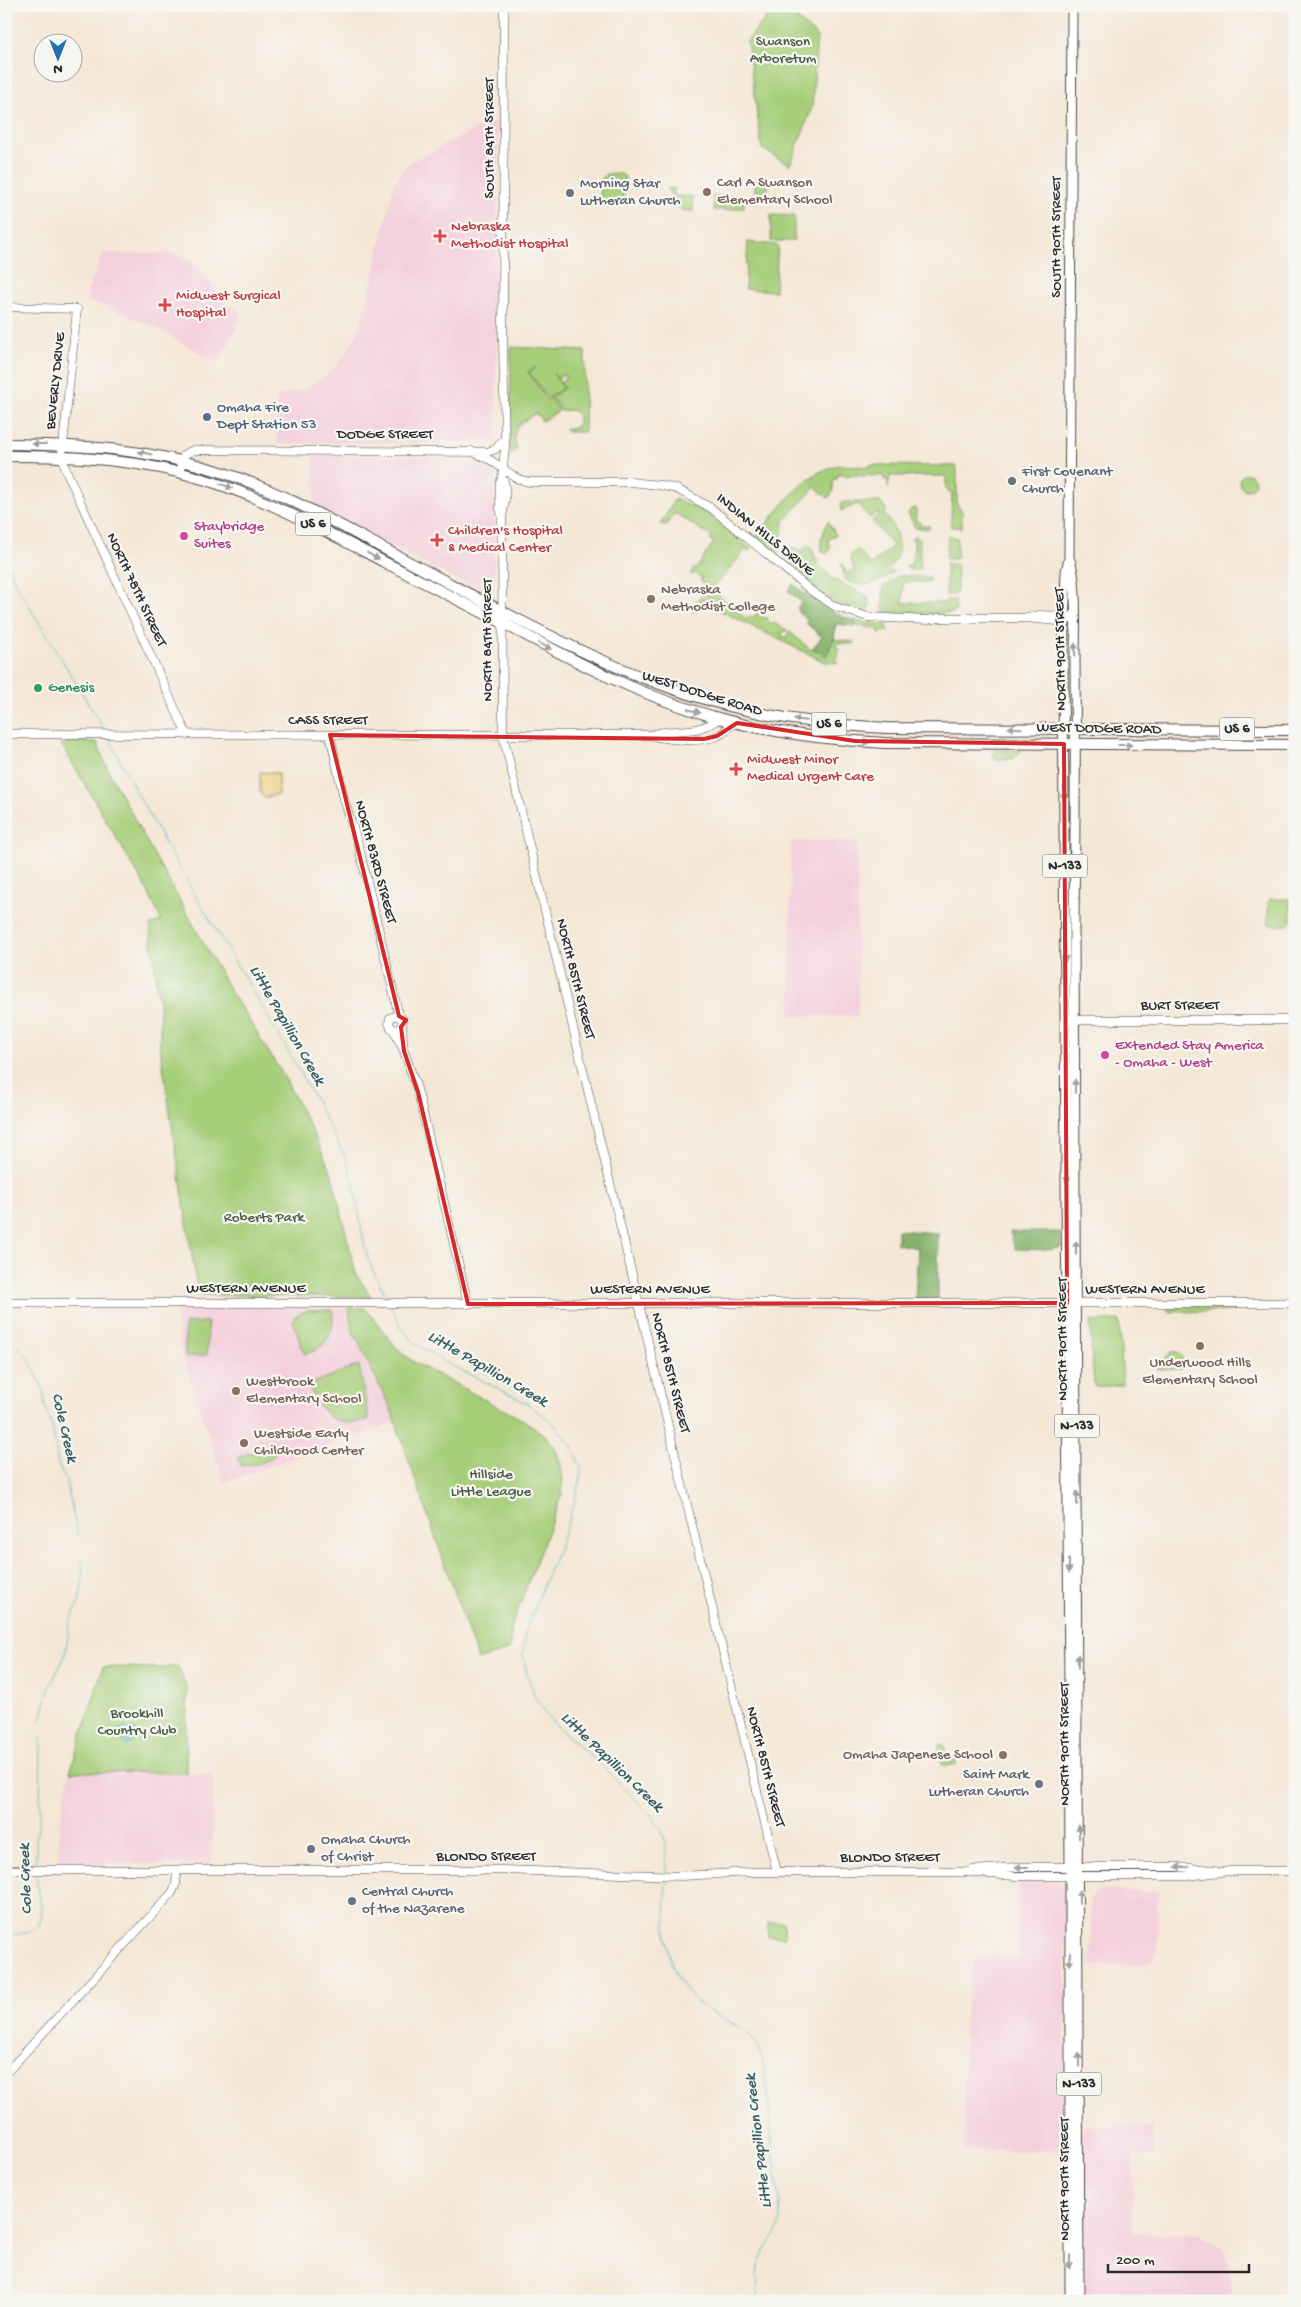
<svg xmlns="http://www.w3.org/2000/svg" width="1301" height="2307" font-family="'Gochi Hand',sans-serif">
<rect width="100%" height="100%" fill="#f6f6f2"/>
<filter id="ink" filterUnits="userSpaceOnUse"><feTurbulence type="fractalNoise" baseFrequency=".02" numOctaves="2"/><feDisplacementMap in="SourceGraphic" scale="10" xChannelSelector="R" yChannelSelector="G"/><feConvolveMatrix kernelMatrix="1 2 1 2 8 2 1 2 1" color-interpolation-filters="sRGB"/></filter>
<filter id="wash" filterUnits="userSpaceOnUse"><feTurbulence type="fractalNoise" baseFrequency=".0096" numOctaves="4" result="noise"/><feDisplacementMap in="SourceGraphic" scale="20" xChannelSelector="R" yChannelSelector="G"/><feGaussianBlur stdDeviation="1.12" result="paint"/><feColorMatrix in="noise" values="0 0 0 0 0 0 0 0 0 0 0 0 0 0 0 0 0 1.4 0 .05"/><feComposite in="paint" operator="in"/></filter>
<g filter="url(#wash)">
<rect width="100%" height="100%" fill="#f5e7d5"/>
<!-- built -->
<path fill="#f4cfdc" d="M492,121L498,124L496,441L277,444V396L302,390L328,375L347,353L355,338L368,298L394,185L402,171L412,161Z
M103,253L173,254L188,260L205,274L220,300L241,312L242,318L218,363L158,329L112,309L87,301V294Z
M313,455L470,458L486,464L495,473L494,593L491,595L445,574L314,507L315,501Z
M790,841H857L858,1016H791Z
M179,1307L348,1308L396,1422L224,1482L180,1348L176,1309Z
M70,1772L213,1774L212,1862L205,1865L61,1863L58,1857L60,1823Z
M1018,1881H1057L1064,1888L1066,1900L1065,2151L964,2150V2020L974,1960L1019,1959Z
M1100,1891H1158V1945L1156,1955L1152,1960L1139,1966L1091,1965V1900L1092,1895Z
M1082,2126L1152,2127L1153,2156H1133V2233L1200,2234L1212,2241L1222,2248L1227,2259L1231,2273V2301H1085Z"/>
<!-- green -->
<path fill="#a7cf7a" stroke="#697d52" d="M775,6H782L817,36L812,108L790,165L762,149L747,41Z
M606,174H622L625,177L623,200L621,203L604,205L600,202L601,178Z
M755,179H768V192L755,191Z
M674,188V196H693V211H682L667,189Z
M713,196H744V207L729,210H714Z
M771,215L794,216V241H771Z
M748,242L778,245L775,291L745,289Z
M511,347L585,351L584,432H567L565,428L572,429L578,424V414L572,410L561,411L551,397L564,388L560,382L565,379V375H560L559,380L553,373L563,388L548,398L529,372L536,368L535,367L528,372L547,400L550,398L559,411L542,421L536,413L517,426L514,438L517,449L510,455Z
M842,465L868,467L870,465L956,466L957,469V505L962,511V527H951L952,493L946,489V476H890L888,488V480H884V476L837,475V479L833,480V492L828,498L815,487L784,521L780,545L784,548L779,554H774L758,540V534C782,508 804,469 842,465Z
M1239 482a8 8 0 1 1 16 0a8 8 0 1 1-16 0Z
M675,499L702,510L751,549L748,552L745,550L706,597L700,594L706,585L700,581L702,578L694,573L692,575L690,574L694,568L696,569L714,542L710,540L712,537L675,513L666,525L661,524L674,500L676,501Z
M847,502H880L887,510L884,514C899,531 905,552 889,568L893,572C879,584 863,590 846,580L841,565L843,564L846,573L854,571L850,556L858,549L871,565L893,546L872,521L879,514L878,512L870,518L858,504L841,511V503Z
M916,508V522H920V526H930L928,529L915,528L908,513L911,509Z
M828,521L836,535L828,540L831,547L827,554L822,551L821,539Z
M916,535V539H920V570H909L906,565H911L914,553V540L911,538Z
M948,535L957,538V557L955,559H946Z
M806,545L811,547L818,564L833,579L866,595L869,599L867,600L870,603L868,611C844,619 801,578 784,563L789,562L790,548L805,550Z
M946,563L957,565V592L955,594L946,595Z
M898,576L929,577V582H903V603H946V600H955L956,611L950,613H885L883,609V601H885L883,599V587Z
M793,584C823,610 846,624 887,624L888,631L879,633L878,628L836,624L834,639L855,642L854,644L837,643L836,647L839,648L837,663L829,661L827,663L702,602L695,612L692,611L700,597L706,600L714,591L746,619L749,616L753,618L759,611L757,607L761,610L763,618H768L769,623H774L787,630L781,634L786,638L789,631L811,650L822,637L806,623L808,620L798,612L799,610L797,608L802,602L788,591Z
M60,742H97L109,772L148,844L227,985L283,1075L307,1121L331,1171L356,1274L371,1297L198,1295L160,1047V1014L150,926L161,920L147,890Z
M995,750H1022L1016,756H1013V759H994L992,756Z
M1270,899H1289L1291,902V923L1289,925H1270L1268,923V902Z
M1233,1306L1237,1309L1235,1311L1169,1312L1167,1309L1170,1307Z
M349,1308H365L396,1347L412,1361L525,1421L545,1435L555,1447L560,1462L563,1479L562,1494L512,1625L509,1650L478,1660L391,1409L352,1329Z
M308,1310H332C336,1332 326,1350 304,1354L293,1321L296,1315Z
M1119,1320L1123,1385L1094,1387L1090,1322Z
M208,1322L207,1355L185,1357V1323Z
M1172,1352H1178L1182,1356V1369H1157V1361H1165L1166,1357Z
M359,1365L369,1419C334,1431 322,1414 308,1385Z
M274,1445L275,1454C266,1465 254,1464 241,1466L238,1457Z
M178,1666L187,1689L186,1773L70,1772L103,1667L160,1668Z
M940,1744L945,1746L946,1756L956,1758V1765H942L941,1759L938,1754Z
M768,1922H784L785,1937H768Z"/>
<!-- forest -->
<path fill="#85b26a" stroke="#586e4a" d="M793,584C815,602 828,613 855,621V626L835,624L834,639L826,656L813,649L822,637L806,623L808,620L798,612L799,610L797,608L802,602L788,591Z
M897,1230L938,1233V1299H915L918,1248L897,1244Z
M1010,1232H1061V1247L1048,1250L1015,1249Z"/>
<!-- sand -->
<path fill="#eeda9e" stroke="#8c8264" d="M260,772L278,773V794L264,798L260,791Z"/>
<!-- water -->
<path fill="#4ebdc3" stroke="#3c7477" d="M125,1726L130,1731L134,1728L140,1735L127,1746L121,1740L124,1737L119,1731Z"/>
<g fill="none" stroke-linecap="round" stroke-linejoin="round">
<!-- stream -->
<path stroke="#4ebdc3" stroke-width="1" d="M6,561L16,584L105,731
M6,579L11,576
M108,737C178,879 270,1008 341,1149C357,1180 358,1216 365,1248C369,1267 380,1283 388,1300
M391,1306L401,1326L414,1343L445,1362L527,1403L553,1423L571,1445L581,1467L580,1482L566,1529L526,1629L523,1653L526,1671L536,1699L550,1720L602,1766L652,1816L662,1831L665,1841L667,1873
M6,1335L28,1357L44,1391L45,1406L52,1426L58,1464L66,1481L78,1535
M41,1720L49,1688L65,1656L70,1621L79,1603L83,1578L82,1560
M36,1867V1841L40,1810L41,1737
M666,1879C665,1924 661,1975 701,2005C721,2021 754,2026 761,2054C769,2088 770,2125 774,2159C776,2179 781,2200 780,2220C780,2233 771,2239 765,2249C755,2265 756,2284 760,2301
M6,1936L30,1932L39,1926L42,1914L36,1874"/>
</g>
</g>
<g filter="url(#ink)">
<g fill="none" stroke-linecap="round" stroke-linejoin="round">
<defs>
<path id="secondary" d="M6,307L77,309L62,455L65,468L187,735
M471,451L492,461L518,479L529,482H631L659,485L677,489L711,508L814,593L836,607L868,617L927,620L939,618H1025L1058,621L1075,618
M179,472L184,455L193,450L487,452L496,449L501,442
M502,478C510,491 502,508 502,521L503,735L690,1517L777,1872
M502,516L500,509V483L502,478L505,447L503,339L504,6
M1027,617L1040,615L1068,616
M6,734L650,735C667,740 701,743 717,736C725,733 728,725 737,723
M330,735L344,799L359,847L399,1016
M650,735C678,726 691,737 719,719
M1066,1020H1295
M401,1027L397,1030L391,1028L389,1023L390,1018L397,1015L402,1018L403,1044
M393,1029L404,1051L418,1092L468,1304
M6,1303H1295
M6,1870H501L682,1876L751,1872H964L1015,1876H1187L1230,1871H1295
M973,1870L1017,1867H1177L1216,1870
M6,2073L172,1893L176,1884L177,1870"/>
<path id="primary" d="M1069,558C1078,577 1075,637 1075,661C1076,749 1075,836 1074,924L1079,2301
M1070,2301V1867L1063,654L1066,572L1069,558L1072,6"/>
<path id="highway" d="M6,444C81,445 143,448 215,470C283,491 344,528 407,561C516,618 624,682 746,710C792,721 839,725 886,728L1295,730
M6,456C75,456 140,459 206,480C270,500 327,532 386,563C425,583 464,603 503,623C574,661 644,698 722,719C776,734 830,740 885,743L1295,745"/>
</defs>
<!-- secondary casing -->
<use href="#secondary" stroke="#494744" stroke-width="9"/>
<!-- primary casing -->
<use href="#primary" stroke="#494744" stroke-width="11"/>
<!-- highway casing -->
<use href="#highway" stroke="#494744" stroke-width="12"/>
<!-- secondary -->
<use href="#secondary" stroke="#fff" stroke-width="8"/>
<!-- primary -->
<use href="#primary" stroke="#fff" stroke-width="9"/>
<!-- highway -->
<use href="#highway" stroke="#fff" stroke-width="10"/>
</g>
<!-- one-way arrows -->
<defs><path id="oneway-solid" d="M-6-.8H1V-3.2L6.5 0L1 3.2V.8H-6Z" transform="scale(1.25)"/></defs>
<g fill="#a0a0a0">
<use href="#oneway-solid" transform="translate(39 444) rotate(-180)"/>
<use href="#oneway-solid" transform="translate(145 453) rotate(-169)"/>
<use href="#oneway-solid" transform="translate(226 486) rotate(19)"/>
<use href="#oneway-solid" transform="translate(373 556) rotate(28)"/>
<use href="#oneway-solid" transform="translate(545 646) rotate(27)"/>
<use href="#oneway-solid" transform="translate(1075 650) rotate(-90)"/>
<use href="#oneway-solid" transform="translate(694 711) rotate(18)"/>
<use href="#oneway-solid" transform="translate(800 720) rotate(-172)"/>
<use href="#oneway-solid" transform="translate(1015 728) rotate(-179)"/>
<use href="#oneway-solid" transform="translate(863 742) rotate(3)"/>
<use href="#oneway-solid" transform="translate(1125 745)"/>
<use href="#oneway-solid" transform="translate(1064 793) rotate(89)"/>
<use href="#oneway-solid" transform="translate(1065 955) rotate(90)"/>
<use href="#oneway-solid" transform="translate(1075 1086) rotate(-90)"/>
<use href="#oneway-solid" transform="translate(1067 1176) rotate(90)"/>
<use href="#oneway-solid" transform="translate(1076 1248) rotate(-90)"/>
<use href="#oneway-solid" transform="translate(1077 1498) rotate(-91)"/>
<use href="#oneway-solid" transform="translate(1069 1566) rotate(90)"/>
<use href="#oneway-solid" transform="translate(1078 1661) rotate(-90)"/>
<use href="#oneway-solid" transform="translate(1079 1832) rotate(-91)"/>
<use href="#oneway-solid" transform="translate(1022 1867) rotate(180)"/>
<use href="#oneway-solid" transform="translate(1182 1867) rotate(-178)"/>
<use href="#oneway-solid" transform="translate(1079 1897) rotate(-90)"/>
<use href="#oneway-solid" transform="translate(1070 1959) rotate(90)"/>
<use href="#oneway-solid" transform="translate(1079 2060) rotate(-90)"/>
<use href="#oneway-solid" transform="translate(1070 2262) rotate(90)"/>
</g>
</g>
<!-- marked area -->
<path fill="none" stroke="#d62828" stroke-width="4" stroke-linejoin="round" d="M737,723L855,741L1064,744L1067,1303L468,1304L418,1092L404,1051L401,1027L406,1020L399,1016L330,735L704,739L717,736Z"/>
<!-- markers -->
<g fill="#8d6e63" stroke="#f6f6f2" stroke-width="2">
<circle cx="707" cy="192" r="5"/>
<circle cx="651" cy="599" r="5"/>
<circle cx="1200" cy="1346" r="5"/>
<circle cx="236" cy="1391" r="5"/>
<circle cx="244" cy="1443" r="5"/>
<circle cx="1003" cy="1755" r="5"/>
</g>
<g fill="#6b7280" stroke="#f6f6f2" stroke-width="2">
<circle cx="570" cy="193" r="5"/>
<circle cx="1012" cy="481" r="5"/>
<circle cx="1039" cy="1784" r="5"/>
<circle cx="311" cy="1849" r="5"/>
<circle cx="352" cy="1901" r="5"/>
</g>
<g fill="#e0444e" stroke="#f6f6f2" stroke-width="2">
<path d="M437.5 228.5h5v5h5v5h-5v5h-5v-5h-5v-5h5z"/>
<path d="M162.5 297.5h5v5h5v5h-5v5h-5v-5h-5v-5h5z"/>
<path d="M434.5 532.5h5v5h5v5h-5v5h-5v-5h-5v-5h5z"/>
<path d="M733.5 761.5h5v5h5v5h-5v5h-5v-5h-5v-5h5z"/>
</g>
<circle fill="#5c6f8a" stroke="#f6f6f2" stroke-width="2" cx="207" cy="417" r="5"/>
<g fill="#d1479c" stroke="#f6f6f2" stroke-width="2">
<circle cx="184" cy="536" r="5"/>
<circle cx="1105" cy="1055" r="5"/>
</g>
<circle fill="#2e9e5b" stroke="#f6f6f2" stroke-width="2" cx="38" cy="688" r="5"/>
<g text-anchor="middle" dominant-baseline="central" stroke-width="4.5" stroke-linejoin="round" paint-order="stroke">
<!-- shield labels -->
<g fill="#f6f6f2" stroke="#686867" stroke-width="1">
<rect x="295.5" y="512.5" width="35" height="23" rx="4"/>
<rect x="811.5" y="712.5" width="35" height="23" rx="4"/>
<rect x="1219.5" y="717.5" width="35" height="23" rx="4"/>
<rect x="1042.5" y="854.5" width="45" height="23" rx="4"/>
<rect x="1054.5" y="1414.5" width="45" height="23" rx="4"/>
<rect x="1056.5" y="2072.5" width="45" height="23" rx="4"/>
</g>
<g font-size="14" font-weight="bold" fill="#2b2b2b">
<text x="313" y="524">US 6</text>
<text x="829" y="724">US 6</text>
<text x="1237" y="729">US 6</text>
<text x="1065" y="866">N-133</text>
<text x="1077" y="1426">N-133</text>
<text x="1079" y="2084">N-133</text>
</g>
<!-- park labels -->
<g font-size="15" fill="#505c43" stroke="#f6f6f2">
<text x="783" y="42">Swanson<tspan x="783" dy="17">Arboretum</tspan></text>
<text x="264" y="1218">Roberts Park</text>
<text x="491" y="1475">Hillside<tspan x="491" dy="17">Little League</tspan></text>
<text x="137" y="1714">Brookhill<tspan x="137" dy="17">Country Club</tspan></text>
</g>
<!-- street labels -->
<g font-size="15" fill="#2b2b2b" stroke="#f6f6f2">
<text transform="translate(490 138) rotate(-90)">SOUTH 84TH STREET</text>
<text transform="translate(1057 237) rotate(-90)">SOUTH 90TH STREET</text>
<text transform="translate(56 381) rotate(-84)">BEVERLY DRIVE</text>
<text x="385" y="435">DODGE STREET</text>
<text transform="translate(765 535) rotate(39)">INDIAN HILLS DRIVE</text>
<text transform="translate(136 590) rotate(65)">NORTH 78TH STREET</text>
<text transform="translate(488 640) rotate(-90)">NORTH 84TH STREET</text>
<text transform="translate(1061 649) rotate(-91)">NORTH 90TH STREET</text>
<text transform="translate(702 694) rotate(17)">WEST DODGE ROAD</text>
<text x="328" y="721">CASS STREET</text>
<text transform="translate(1099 729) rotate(1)">WEST DODGE ROAD</text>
<text transform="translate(375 862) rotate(75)">NORTH 83RD STREET</text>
<text transform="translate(575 979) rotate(76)">NORTH 85TH STREET</text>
<text x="1180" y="1006">BURT STREET</text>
<text x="246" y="1289">WESTERN AVENUE</text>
<text x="650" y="1290">WESTERN AVENUE</text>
<text x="1145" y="1290">WESTERN AVENUE</text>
<text transform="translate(1063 1339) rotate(-90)">NORTH 90TH STREET</text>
<text transform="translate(670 1373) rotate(76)">NORTH 85TH STREET</text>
<text transform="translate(1065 1744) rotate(-90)">NORTH 90TH STREET</text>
<text transform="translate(765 1767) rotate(76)">NORTH 85TH STREET</text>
<text x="486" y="1857">BLONDO STREET</text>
<text x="890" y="1858">BLONDO STREET</text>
<text transform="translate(1065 2179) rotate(-90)">NORTH 90TH STREET</text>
</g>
<!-- education labels -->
<g font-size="15" fill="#785e54" stroke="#f6f6f2" text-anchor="start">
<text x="717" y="183">Carl A Swanson<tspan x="717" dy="17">Elementary School</tspan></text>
<text x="661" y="590">Nebraska<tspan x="661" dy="17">Methodist College</tspan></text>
<text x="1200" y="1363" text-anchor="middle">Underwood Hills<tspan x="1200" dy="17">Elementary School</tspan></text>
<text x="246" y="1382">Westbrook<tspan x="246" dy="17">Elementary School</tspan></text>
<text x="254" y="1434">Westside Early<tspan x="254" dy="17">Childhood Center</tspan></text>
<text x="993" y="1755" text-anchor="end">Omaha Japenese School</text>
</g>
<!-- worship labels -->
<g font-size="15" fill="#5b616d" stroke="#f6f6f2" text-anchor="start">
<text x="580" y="184">Morning Star<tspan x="580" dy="17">Lutheran Church</tspan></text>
<text x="1022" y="472">First Covenant<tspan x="1022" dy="17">Church</tspan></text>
<text x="1029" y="1775" text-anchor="end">Saint Mark<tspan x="1029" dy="17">Lutheran Church</tspan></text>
<text x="321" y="1840">Omaha Church<tspan x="321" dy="17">of Christ</tspan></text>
<text x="362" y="1892">Central Church<tspan x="362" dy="17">of the Nazarene</tspan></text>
</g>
<!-- health labels -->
<g font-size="15" fill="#be3a42" stroke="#f6f6f2" text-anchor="start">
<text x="451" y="227">Nebraska<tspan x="451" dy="17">Methodist Hospital</tspan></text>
<text x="176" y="296">Midwest Surgical<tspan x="176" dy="17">Hospital</tspan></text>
<text x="448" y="531">Children's Hospital<tspan x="448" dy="17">&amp; Medical Center</tspan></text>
<text x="747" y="760">Midwest Minor<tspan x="747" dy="17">Medical Urgent Care</tspan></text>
</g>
<!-- service labels -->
<g font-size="15" fill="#4e5e75" stroke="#f6f6f2" text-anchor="start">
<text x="217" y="408">Omaha Fire<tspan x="217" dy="17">Dept Station 53</tspan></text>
</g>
<!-- hotel labels -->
<g font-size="15" fill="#b23c85" stroke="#f6f6f2" text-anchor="start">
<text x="194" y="527">Staybridge<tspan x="194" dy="17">Suites</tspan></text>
<text x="1115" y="1046">Extended Stay America<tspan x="1115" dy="17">- Omaha - West</tspan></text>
</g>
<!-- leisure labels -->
<g font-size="15" fill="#27864d" stroke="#f6f6f2" text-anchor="start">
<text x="48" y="688">Genesis</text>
</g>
<!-- water labels -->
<g font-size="16" font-style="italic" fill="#375e60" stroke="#f6f6f2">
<text transform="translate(286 1026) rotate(60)">Little Papillion Creek</text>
<text transform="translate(487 1370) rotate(30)">Little Papillion Creek</text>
<text transform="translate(63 1428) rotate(77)">Cole Creek</text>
<text transform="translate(611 1763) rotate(44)">Little Papillion Creek</text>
<text transform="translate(27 1879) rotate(-92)">Cole Creek</text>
<text transform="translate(760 2141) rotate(-97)">Little Papillion Creek</text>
</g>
</g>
<!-- margin -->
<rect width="1301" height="2307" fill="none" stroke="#f6f6f2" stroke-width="25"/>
<!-- north arrow -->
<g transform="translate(58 58) rotate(180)"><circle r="24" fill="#f6f6f2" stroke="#a5a5a2"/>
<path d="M0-4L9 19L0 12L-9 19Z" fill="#1f6fb2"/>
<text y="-8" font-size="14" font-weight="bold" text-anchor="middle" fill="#2b2b2b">N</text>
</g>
<!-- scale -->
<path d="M1108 2264v8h141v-8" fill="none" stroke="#2b2b2b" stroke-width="2.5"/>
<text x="1116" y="2264" font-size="15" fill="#2b2b2b" stroke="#f6f6f2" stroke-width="4" paint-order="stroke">200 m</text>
</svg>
